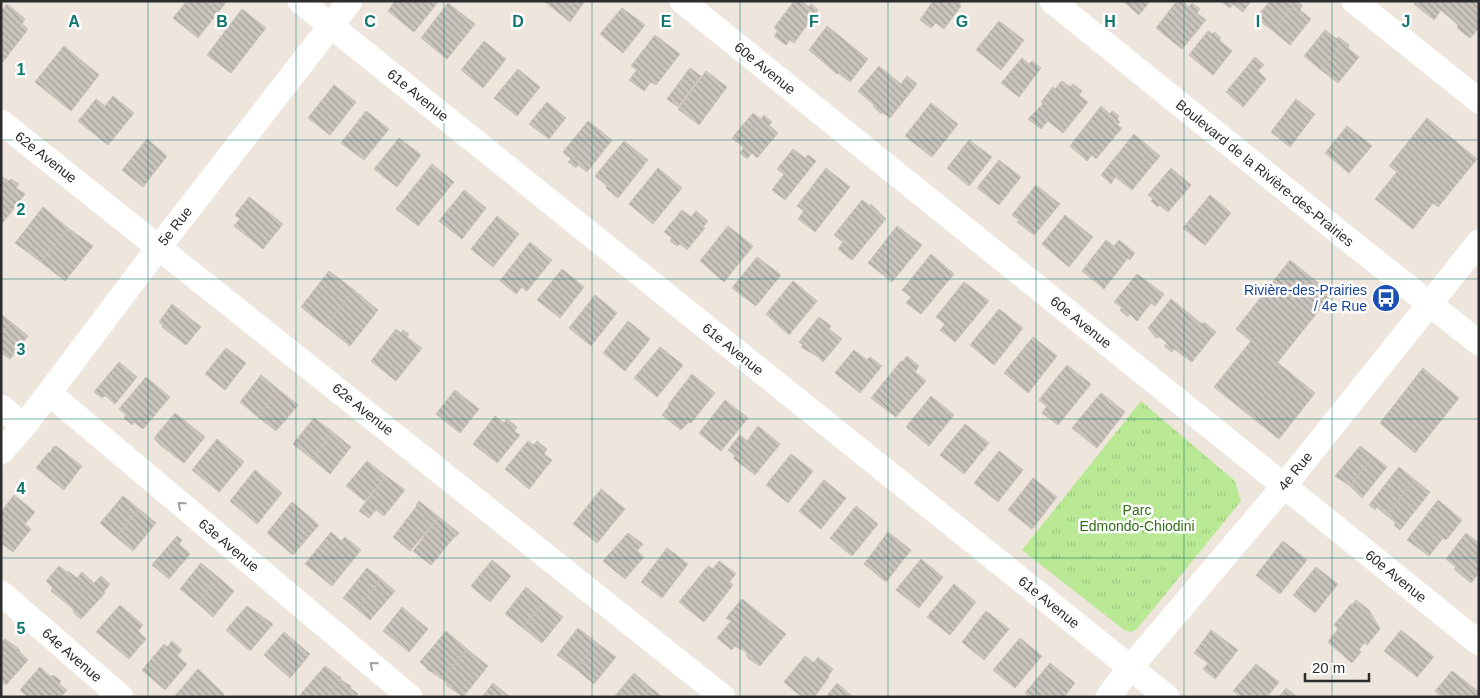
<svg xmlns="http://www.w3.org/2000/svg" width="1480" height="698" font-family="Arial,sans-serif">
<defs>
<pattern id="park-tufts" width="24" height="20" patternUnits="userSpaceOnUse" patternTransform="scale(1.25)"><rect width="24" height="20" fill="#bae996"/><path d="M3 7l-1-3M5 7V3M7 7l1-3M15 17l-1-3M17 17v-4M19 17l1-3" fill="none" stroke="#a0c881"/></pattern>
<pattern id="building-back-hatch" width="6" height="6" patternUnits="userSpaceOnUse" patternTransform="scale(1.25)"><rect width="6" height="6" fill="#c9c4bc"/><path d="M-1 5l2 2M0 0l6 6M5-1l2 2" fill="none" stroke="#a39f99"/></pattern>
</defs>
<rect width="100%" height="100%" fill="#eee5dd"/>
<!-- park -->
<path fill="url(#park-tufts)" d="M1141,401L1235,481L1241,501L1137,629L1131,632L1124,630L1022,550Z"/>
<!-- building -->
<path fill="url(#building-back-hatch)" stroke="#cac1b6" d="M187,1H227L198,38L173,18Z
M395,1H439L414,32L388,11Z
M544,1H585L570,22Z
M794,1H802L809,7L811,4L818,10L794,43L790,40L786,45L774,36L778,31L774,28Z
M933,1L961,2L959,5L961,6L944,29L936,23L931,28L920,20Z
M1123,1H1150L1139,15Z
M1177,1H1182L1189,7L1192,3L1200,9L1197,13L1206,20L1182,49L1156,28Z
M1221,1H1251L1243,12L1233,4L1230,8Z
M1270,1H1297L1273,31L1256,18Z
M1297,1L1302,5L1300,10L1311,19L1290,45L1273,31Z
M1416,1H1479V28L1470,38L1457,28L1458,25L1441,10L1434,20L1414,4Z
M448,3L475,24L447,59L421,38Z
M7,4L25,19L22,24L28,29L3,62L1,61V8L3,9Z
M622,8L645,25L623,53L600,34Z
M242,9L266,28L231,73L207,55Z
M999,21L1024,40L1001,70L976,50Z
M827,26L868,59L850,82L838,73L837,74L809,50Z
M1325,30L1337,39L1338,37L1344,41L1321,70L1304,56Z
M1208,31L1212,34L1214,32L1221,38L1219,40L1232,51L1213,75L1189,55Z
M655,35L680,54L656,85L651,82L644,91L629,80L637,70L631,66Z
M484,41L506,59L483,88L461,70Z
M1344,41L1349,45L1348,48L1359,57L1338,83L1321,70Z
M64,46L99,75L71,111L35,82Z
M1255,57L1264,65L1258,71L1266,79L1243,107L1226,92Z
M1022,58L1029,64L1032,61L1041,68L1019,97L1001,83Z
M879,66L901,84L907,76L917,84L890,118L882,112L881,114L873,106L874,105L858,91Z
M690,68L701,76L678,107L667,99Z
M518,69L540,87L517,116L494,98Z
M706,71L727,87L699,125L678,109Z
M1062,81L1070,87L1073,84L1082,91L1079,95L1088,102L1063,133L1048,121L1041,129L1028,119L1043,104L1041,102L1053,87L1055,89Z
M334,85L356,102L330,135L308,118Z
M113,96L134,113L108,145L78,121L96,99L105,106Z
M1296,99L1315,114L1290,147L1271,132Z
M547,102L566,118L549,139L529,124Z
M931,103L958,124L932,157L905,136Z
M1101,106L1110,114L1112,111L1119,116L1117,119L1120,122L1117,125L1122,128L1096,159L1092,155L1087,161L1070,146Z
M366,111L389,129L364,160L341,143Z
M753,113L761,119L764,115L772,122L769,125L778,133L757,158L752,153L747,159L740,153L744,148L732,138Z
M1427,118L1477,159L1438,207L1433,203L1413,229L1375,199L1397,172L1389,166Z
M588,121L612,140L587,172L578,165L576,168L568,162L571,159L563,152Z
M1347,126L1372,146L1349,173L1325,153Z
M1134,134L1160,156L1132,190L1115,177L1111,184L1101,175Z
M399,138L421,155L397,187L374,169Z
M147,139L167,156L143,187L122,170Z
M969,140L992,157L969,186L947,168Z
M624,141L648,160L618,198L606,188L607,186L595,176Z
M793,149L805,158L808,155L816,161L785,200L772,190L784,174L777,169Z
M999,160L1021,177L999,205L977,188Z
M432,164L454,182L418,226L396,209Z
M658,168L682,188L653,224L629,204Z
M826,168L850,187L815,232L798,219L804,211L797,206Z
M1171,168L1191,185L1168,212L1159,205L1158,207L1151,201L1153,199L1148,195Z
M1,176L9,181L11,179L19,184L16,188L25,194L1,225Z
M1036,185L1060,204L1034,235L1017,222L1019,220L1012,215Z
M464,190L486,208L462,239L439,221Z
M1210,195L1231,213L1205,245L1183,228Z
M249,197L283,224L263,249L234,226L240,219L235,215Z
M862,200L870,206L871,204L886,219L852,260L838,249L843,242L834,235Z
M43,207L68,228L41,262L15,243Z
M682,210L691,217L696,211L708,221L703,227L705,228L687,250L680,244L678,246L674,244L670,241L672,238L664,232Z
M1065,215L1093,237L1069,267L1042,244Z
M497,216L519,234L493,267L471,249Z
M728,226L753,246L724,282L700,261Z
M897,226L922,245L892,282L868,263Z
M68,228L93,246L65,281L41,262Z
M1106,240L1114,246L1119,240L1135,253L1130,260L1128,258L1104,289L1082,271Z
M530,242L552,260L527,291L522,287L516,294L500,281Z
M931,254L954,274L921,314L906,303L911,297L902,290Z
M757,257L781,275L756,306L732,288Z
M1290,260L1332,294L1277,363L1236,329Z
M562,269L584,287L560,318L537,300Z
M329,271L354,290L325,326L301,307Z
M1137,274L1164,294L1155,306L1151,303L1137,321L1130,314L1128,317L1120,310L1122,308L1114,302Z
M793,281L817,301L789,335L766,314Z
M964,282L989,301L955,342L940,330L945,324L936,317Z
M354,290L378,310L350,346L325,326Z
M595,295L617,313L591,346L569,328Z
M1171,299L1202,324L1204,322L1216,332L1192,362L1174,349L1172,352L1164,346L1167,343L1160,337L1156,338L1148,328Z
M172,304L201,327L186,345L162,327L163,325L159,322Z
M999,309L1023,328L994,365L970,345Z
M1,314L11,322L1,335Z
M819,317L831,326L829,329L842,339L823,362L818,357L801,347L803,345L799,342Z
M628,321L650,339L625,371L603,353Z
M11,322L28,336L10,359L1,353V335Z
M396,329L401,333L403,330L409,334L407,337L422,348L396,381L371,361Z
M1033,337L1057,356L1028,393L1004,373Z
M1251,341L1315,393L1279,439L1214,387Z
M660,347L683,365L657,397L634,378Z
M226,348L246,363L225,390L205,374Z
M854,350L867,360L870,357L882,366L860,393L835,373Z
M907,356L919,366L915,372L926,381L896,417L871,398L901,361L902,362Z
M119,362L137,377L115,404L107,397L104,396L102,398L94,392Z
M1067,365L1091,384L1058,425L1042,413L1047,406L1039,400Z
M1423,368L1459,398L1415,453L1380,423Z
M692,374L715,393L691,423L689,422L681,430L662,415L669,406L668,405Z
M261,375L279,390L258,417L240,402Z
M146,377L170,397L143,429L134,422L132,425L124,418L126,415L119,409Z
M279,390L298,405L276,431L258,417Z
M455,390L479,409L460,433L436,414Z
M1101,393L1125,412L1097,448L1072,428Z
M931,396L954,415L929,446L906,427Z
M725,400L748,418L721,451L699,433Z
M175,413L205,437L184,463L160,445L154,438Z
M495,416L504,423L507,419L517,427L514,431L520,435L497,463L473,444Z
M314,418L333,432L312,459L293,444Z
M965,424L989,443L964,474L940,455Z
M758,426L780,444L755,475L733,458L735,456L728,450L740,435L747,441Z
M333,432L351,447L330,474L312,459Z
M217,439L244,462L219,492L192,470Z
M528,441L534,445L537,441L547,449L544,454L552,460L529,489L505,469Z
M56,446L82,466L64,490L36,468L49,452L50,453L53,447Z
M1360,446L1373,456L1350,486L1335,476Z
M999,451L1023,470L998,502L974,483Z
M791,454L813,471L788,503L766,485Z
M1373,456L1387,467L1362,498L1350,486Z
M367,461L386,476L365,501L346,486Z
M1399,467L1415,480L1386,515L1377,507L1375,510L1369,505Z
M255,470L282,493L257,524L230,501Z
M386,476L405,490L384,516L376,510L369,518L359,511Z
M1033,478L1057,497L1032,529L1008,510Z
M824,480L846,498L821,529L799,511Z
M1415,480L1430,492L1400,530L1394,525L1396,523L1386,515Z
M601,489L625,509L597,543L573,524Z
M14,495L35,512L25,524L31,529L13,552L1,543V512Z
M123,496L139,509L116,537L100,523Z
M1438,500L1462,520L1446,540L1443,538L1429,556L1407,540Z
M419,501L439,517L410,551L393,537L417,506L416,505Z
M292,502L319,525L293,555L267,533Z
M856,506L878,524L852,556L830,538Z
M139,509L156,523L133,551L116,537Z
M439,517L459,533L456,537L455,536L431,565L413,551Z
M331,532L341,541L345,537L361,550L332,586L305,564Z
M888,532L911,550L886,582L864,564Z
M628,533L643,544L637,551L644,557L625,579L603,561Z
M1466,533L1479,543V573L1471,583L1454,569L1456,567L1446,559Z
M177,536L182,540L179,544L190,554L169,579L152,565Z
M1283,541L1307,560L1280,594L1256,575Z
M667,548L688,564L662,598L641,582Z
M921,559L943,577L919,608L896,590Z
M492,560L511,576L490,602L471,586Z
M719,561L736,574L729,582L733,585L704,622L679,602L708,566L713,569Z
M201,563L218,577L197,603L180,589Z
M59,566L67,572L68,571L77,578L82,572L94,583L101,576L110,584L104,592L105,593L81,619L73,612L74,611L71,607L51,591L53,588L46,581Z
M1316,567L1338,584L1315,613L1293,595Z
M367,568L381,579L357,609L343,598Z
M218,577L234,591L213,617L197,603Z
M381,579L395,591L370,620L357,609Z
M954,584L976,602L950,635L927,617Z
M526,587L544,602L523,628L505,614Z
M742,599L786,634L760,666L749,659L746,655L747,653L742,649L741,650L735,646L732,650L717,638L731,621L726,618Z
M1356,600L1369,610L1380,629L1367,645L1364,643L1359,650L1361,652L1352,663L1328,642L1338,629L1334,625L1351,604L1352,605Z
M544,602L563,617L542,643L523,628Z
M120,605L143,625L138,631L146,639L129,659L96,632Z
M247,606L273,624L250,651L226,630Z
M402,607L428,629L409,652L383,631Z
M986,611L1009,629L984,660L962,642Z
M578,628L597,643L576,669L557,655Z
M1211,630L1238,650L1215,679L1203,669L1208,663L1194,653Z
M1401,630L1434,657L1417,677L1384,651Z
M446,631L467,649L442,679L427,669V668L420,662Z
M284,632L310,654L290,678L264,655Z
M1020,638L1042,656L1015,688L993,670Z
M5,639L20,650L19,651L28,660L6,685L1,681V643Z
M172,641L182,650L177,656L187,664L165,690L142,670L164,644L167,647Z
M597,643L616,657L594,684L576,669Z
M467,649L488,666L463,697L446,685L447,684L442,679Z
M805,656L814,663L818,657L833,669L828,676L829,677L814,697H802L784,682Z
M1050,663L1075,683L1064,697H1029L1025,693Z
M1256,664L1279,682L1267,697H1241L1233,691Z
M325,666L341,678V680L327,697H302L300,695Z
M40,667L51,677L53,675L61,681L59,684L67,690L61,697H28L20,690Z
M198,669L224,694L222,697H174Z
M1452,671L1479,692V697H1442L1435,691Z
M634,673L651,688L644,697H614Z
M341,680L351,686L350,688L358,694L355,697H327Z
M493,683L510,697H482Z
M837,683L853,697H826Z
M651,688L663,697H644Z
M1286,688L1297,697H1279Z"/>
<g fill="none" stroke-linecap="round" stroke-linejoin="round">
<!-- minor -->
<path stroke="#fff" stroke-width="25" d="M300,1L1167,697
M682,1L1479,643
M1052,1L1341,234L1479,343
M1354,1L1479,101
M1,122L723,697
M49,393L410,697
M1,407L24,426
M1,452L24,426L159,247L350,1
M1,593L121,697
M1108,697L1130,668L1284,486L1479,242"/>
</g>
<!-- one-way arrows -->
<defs><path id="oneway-chevron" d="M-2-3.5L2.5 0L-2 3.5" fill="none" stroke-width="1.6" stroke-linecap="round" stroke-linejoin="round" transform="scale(1.25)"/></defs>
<g stroke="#a0a0a0">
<use href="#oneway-chevron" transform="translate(181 505) rotate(-140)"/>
<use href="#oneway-chevron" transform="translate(373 665) rotate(-140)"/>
</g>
<!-- grid -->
<path fill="none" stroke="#0f766e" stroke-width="1" stroke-opacity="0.55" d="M148,1V697M296,1V697M444,1V697M592,1V697M740,1V697M888,1V697M1036,1V697M1184,1V697M1332,1V697M1,140H1479M1,279H1479M1,419H1479M1,558H1479"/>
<!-- icons -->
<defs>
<symbol id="bus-disc" viewBox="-11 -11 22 22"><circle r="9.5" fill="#1a4fb4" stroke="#fff"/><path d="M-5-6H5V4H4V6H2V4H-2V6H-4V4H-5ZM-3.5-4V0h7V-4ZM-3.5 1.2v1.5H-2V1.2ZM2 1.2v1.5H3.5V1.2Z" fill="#fff"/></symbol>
</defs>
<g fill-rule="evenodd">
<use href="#bus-disc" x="1370" y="282" width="32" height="32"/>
</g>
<g text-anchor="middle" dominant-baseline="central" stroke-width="5" stroke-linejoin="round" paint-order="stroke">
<!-- street labels -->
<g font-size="14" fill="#2c2c2c" stroke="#fff">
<text transform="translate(765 68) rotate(39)">60e Avenue</text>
<text transform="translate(418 95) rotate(39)">61e Avenue</text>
<text transform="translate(46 157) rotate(38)">62e Avenue</text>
<text transform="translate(1265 173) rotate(39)">Boulevard de la Rivière-des-Prairies</text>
<text transform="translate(175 226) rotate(-52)">5e Rue</text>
<text transform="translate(1081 322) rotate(39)">60e Avenue</text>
<text transform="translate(733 349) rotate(39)">61e Avenue</text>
<text transform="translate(363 409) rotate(39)">62e Avenue</text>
<text transform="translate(1295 471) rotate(-51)">4e Rue</text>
<text transform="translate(229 545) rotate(40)">63e Avenue</text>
<text transform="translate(1396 576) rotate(39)">60e Avenue</text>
<text transform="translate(1049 602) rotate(39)">61e Avenue</text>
<text transform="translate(72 655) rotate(41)">64e Avenue</text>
</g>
<!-- transit labels -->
<g font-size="14" fill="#164399" stroke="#fff" text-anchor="end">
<text x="1367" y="290">Rivière-des-Prairies<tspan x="1367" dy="16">/ 4e Rue</tspan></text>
</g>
<!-- park labels -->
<g font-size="14" fill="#316f15" stroke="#fff">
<text x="1137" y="510">Parc<tspan x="1137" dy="16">Edmondo-Chiodini</tspan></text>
</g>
</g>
<g font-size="16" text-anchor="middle" font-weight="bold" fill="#0f766e" stroke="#fff" stroke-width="5" stroke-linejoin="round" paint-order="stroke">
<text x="74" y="27">A</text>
<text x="222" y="27">B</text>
<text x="370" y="27">C</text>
<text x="518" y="27">D</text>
<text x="666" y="27">E</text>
<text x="814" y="27">F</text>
<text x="962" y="27">G</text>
<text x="1110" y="27">H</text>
<text x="1258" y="27">I</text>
<text x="1406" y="27">J</text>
<text x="21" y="75">1</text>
<text x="21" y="215">2</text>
<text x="21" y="355">3</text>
<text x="21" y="494">4</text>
<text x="21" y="634">5</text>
</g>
<!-- border -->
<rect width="1480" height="698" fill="none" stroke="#2c2c2c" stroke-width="5"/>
<!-- scale -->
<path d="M1305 673v8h64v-8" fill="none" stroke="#2c2c2c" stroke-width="2.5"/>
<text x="1312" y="673" font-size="15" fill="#2c2c2c" stroke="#ffffff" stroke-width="4" paint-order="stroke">20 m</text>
</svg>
